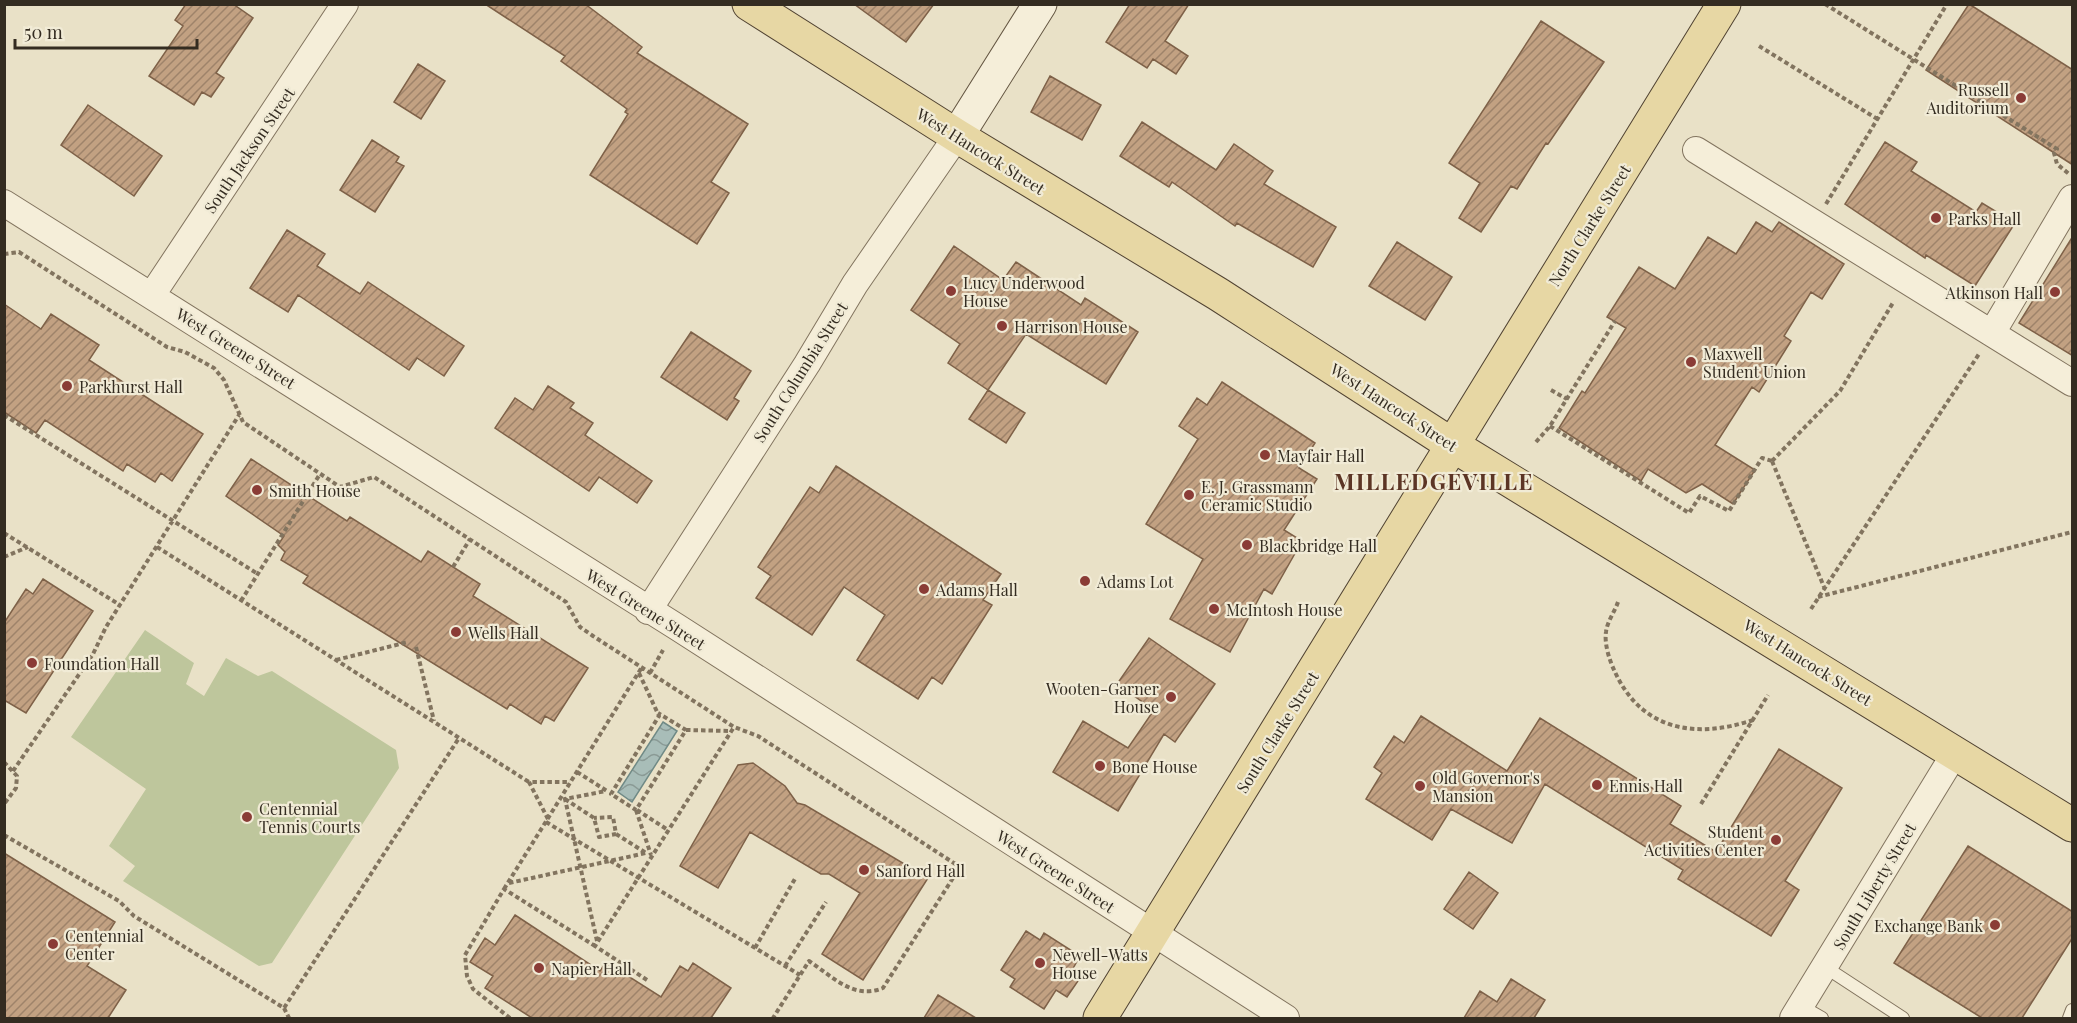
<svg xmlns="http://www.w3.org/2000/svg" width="2077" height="1023" font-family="'Playfair Display',serif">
<defs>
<pattern id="water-waves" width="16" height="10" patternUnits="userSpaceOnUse" patternTransform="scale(1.5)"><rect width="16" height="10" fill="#a8bdb8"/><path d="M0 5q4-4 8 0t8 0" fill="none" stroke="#8a9a95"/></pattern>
<pattern id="building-hatch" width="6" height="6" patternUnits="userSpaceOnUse" patternTransform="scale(1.5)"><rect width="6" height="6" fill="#c2a182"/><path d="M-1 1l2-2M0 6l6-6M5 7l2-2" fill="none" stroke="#9e836a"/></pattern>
</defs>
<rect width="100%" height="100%" fill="#e9e1c7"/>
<!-- park -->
<path fill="#bec69c" d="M145,630L194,663L186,684L204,696L226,658L258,676L272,671L396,750L399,768L272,963L259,966L123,881L135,866L109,846L146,789L71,737Z"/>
<!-- water -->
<path fill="url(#water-waves)" stroke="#708a86" stroke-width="1.5" d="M663,722L677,731L632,802L618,792Z"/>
<!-- building -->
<path fill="url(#building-hatch)" stroke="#7e6148" stroke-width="1.5" d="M186,4H233L253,18L216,73L224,78L211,97L202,92L194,105L149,76L183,26L175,20Z
M485,4H585L642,47L637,53L748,124L711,182L729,193L697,244L590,175L628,114L625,112L627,109L561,61L565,56Z
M854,4H934L906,42Z
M1130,4H1189L1165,41L1188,56L1176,74L1153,59L1147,68L1106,42Z
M1969,4L2073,70V165L1926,70Z
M1541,21L1604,62L1548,144L1546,143L1517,189L1511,186L1481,232L1459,218L1480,183L1449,163Z
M418,64L445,81L421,119L394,102Z
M1050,76L1101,105L1082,140L1031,112Z
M88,105L162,156L134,196L61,145Z
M1142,122L1216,170L1234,144L1273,171L1264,184L1336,227L1313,267L1237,223L1235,226L1172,182L1169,187L1120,156Z
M372,140L399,157L396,162L404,166L375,212L340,190Z
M1885,142L1917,162L1911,171L1976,212L1982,203L2015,223L1975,286L1926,255L1925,258L1845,204Z
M1756,222L1772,232L1779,222L1844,264L1822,299L1811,292L1784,336L1791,341L1759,392L1752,387L1715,445L1755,470L1733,504L1702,484L1686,493L1648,469L1641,481L1559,428L1582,391L1585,393L1626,328L1607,317L1639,267L1675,289L1708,237L1736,254Z
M287,230L325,254L317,266L360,294L368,282L464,346L444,376L417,358L409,370L298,295L288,312L250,288Z
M2073,236V356L2019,323Z
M1397,242L1452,277L1425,320L1369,286Z
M954,246L1003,280L1016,262L1081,305L1085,298L1138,332L1106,384L1026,334L988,390L948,363L960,344L911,310Z
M4,304L41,329L51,314L99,345L89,360L203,434L172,481L161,473L155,482L127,464L123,471L45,420L36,433L4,412Z
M691,332L751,371L734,398L739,401L727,420L661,377Z
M1222,382L1315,443L1299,468L1317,479L1284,530L1302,541L1272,594L1264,589L1230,652L1170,619L1203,559L1146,524L1198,439L1179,426L1197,398L1207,405Z
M548,386L574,403L570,408L593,423L585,435L652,481L637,503L599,477L589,491L495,428L515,398L533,410Z
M988,390L1025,413L1006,443L969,419Z
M251,459L347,521L350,517L421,562L428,551L480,584L473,596L588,668L554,721L545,716L541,724L510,704L507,709L303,583L308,576L281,560L285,552L278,545L284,536L226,496Z
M836,466L1001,574L983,600L992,605L942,684L932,677L918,699L857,660L885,615L844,587L812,635L756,598L771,576L758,567L810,487L819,493Z
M43,579L93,611L26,713L4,700V623L26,589L33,594Z
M1149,638L1215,684L1175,742L1164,734L1118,811L1053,772L1083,721L1128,748L1154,710L1117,684Z
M1421,716L1507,771L1540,718L1681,806L1670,824L1716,852L1779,749L1842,788L1785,881L1799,890L1771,936L1678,879L1683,870L1545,784L1512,843L1451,809L1432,840L1366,799L1382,773L1374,767L1394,736L1404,743Z
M753,763L785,786L797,803L805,805L928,878L863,980L822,954L860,893L829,874H821L750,832L718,888L680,866L738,765Z
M1968,846L2073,912V937L2022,1018H1982L1894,963Z
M4,853L115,922L87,966L126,990L108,1018H4Z
M1469,872L1498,893L1473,929L1444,909Z
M515,915L600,971L606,962L661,997L680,966L688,971L693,963L731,988L711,1018H532L485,988L493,976L470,962L485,938L495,945Z
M1026,931L1040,940L1044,933L1080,956L1071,972L1080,978L1067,997L1056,990L1044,1009L1010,987L1015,979L1001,970Z
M1511,979L1545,1000L1534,1018H1464L1480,991L1497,1002Z
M938,995L976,1018H924Z"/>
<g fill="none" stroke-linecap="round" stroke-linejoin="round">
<defs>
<path id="lane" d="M1825,967L1903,1018
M1801,1006L1822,1018
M2069,1018L2072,1010"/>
<path id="street" d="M1696,150L2072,383
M4,203L677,627L1286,1018
M152,295L345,4
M1992,333L2072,198
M648,611L807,364L855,284L957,136
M1793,1018L1955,753"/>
<path id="secondary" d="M957,136L1040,4"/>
<path id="primary" d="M749,4L957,136L1218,294L1454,446L2072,825
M1100,1018L1724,4"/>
</defs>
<!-- lane casing -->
<use href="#lane" stroke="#82745f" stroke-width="14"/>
<!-- street casing -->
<use href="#street" stroke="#82745f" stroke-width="28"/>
<!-- secondary casing -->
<use href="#secondary" stroke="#645642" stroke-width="35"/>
<!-- primary casing -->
<use href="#primary" stroke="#514332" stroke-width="35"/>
<!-- path -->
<path stroke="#82745f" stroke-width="4" stroke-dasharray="4.5 3" stroke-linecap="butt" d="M1825,4L2057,149L2054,153L2057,164L2069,174
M1759,46L1879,120
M1826,204L1947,4
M4,254L19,252L167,347L185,352L214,368L224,380L243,422L340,487L374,477L566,602L580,627L593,636L734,727L758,736L960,867L883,988C854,1000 833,977 809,961L773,1018
M1551,390L1567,399
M4,415L258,574
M1550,426L1689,513L1700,496L1729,511L1762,458L1772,461
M1536,442L1550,426L1615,321
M1772,461L1840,391L1894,301
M1772,461L1824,587
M4,533L120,605
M157,547L529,782
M4,557L28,547
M453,567L470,539
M1818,597L2072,532
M241,601L320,474
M1618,602C1615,611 1607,622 1606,632C1604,644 1610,662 1615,672C1642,731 1696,739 1753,720
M1811,609L1979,354
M416,647L434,721
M336,660L408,642
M639,673L659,716L611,794L636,810L686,730L658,713
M650,673L663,650
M686,730L731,731
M4,762L17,776L16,788L4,804
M13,771L93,654L106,627L239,415
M577,772L607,791
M565,799L594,818L599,837L616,834L613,817L594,818
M1701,804L1768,695
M636,810L651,855
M637,810L668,830
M548,819L529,782H570
M546,822L800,975
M616,834L646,853
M4,835L119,901L134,916L284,1008L459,738
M509,883L646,853
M504,889L642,667
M597,941L565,799L606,791
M755,948L796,877
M785,966L826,902
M647,980L595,946L734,727
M284,1008L289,1018
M510,1018L473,989L467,976L465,955L504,889L595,946"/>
<!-- lane -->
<use href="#lane" stroke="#f5eed9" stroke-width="12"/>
<!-- street -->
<use href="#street" stroke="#f5eed9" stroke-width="26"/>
<!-- secondary -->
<use href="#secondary" stroke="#f5eed9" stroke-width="33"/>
<!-- primary -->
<use href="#primary" stroke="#e7d7a4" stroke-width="33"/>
</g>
<!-- markers -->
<g fill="#8a3c36" stroke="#f1ebd6" stroke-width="2">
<circle cx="2021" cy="98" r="6"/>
<circle cx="1936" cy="218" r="6"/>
<circle cx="951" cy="291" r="6"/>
<circle cx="2055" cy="292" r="6"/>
<circle cx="1002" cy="326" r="6"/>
<circle cx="1691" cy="362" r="6"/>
<circle cx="67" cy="386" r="6"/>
<circle cx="1265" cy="455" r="6"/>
<circle cx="257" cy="490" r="6"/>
<circle cx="1189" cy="495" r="6"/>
<circle cx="1247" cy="545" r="6"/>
<circle cx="1085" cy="581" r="6"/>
<circle cx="924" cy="589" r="6"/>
<circle cx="1214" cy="609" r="6"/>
<circle cx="456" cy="632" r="6"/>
<circle cx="32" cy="663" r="6"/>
<circle cx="1171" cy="697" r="6"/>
<circle cx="1100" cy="766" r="6"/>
<circle cx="1597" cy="785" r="6"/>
<circle cx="1420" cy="786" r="6"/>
<circle cx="247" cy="817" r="6"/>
<circle cx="1776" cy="840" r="6"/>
<circle cx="864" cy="870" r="6"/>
<circle cx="1995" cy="925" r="6"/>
<circle cx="53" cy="944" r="6"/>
<circle cx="1040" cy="963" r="6"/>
<circle cx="539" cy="968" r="6"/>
</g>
<g text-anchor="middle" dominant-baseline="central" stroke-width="4.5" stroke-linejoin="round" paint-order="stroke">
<!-- poi labels -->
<g font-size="16" fill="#342c21" stroke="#f1ebd6" text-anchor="start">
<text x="2009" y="89" text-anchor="end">Russell<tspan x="2009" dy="18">Auditorium</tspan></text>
<text x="1948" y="218">Parks Hall</text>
<text x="963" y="282">Lucy Underwood<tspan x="963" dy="18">House</tspan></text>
<text x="2043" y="292" text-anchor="end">Atkinson Hall</text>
<text x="1014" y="326">Harrison House</text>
<text x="1703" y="353">Maxwell<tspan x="1703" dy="18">Student Union</tspan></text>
<text x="79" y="386">Parkhurst Hall</text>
<text x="1277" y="455">Mayfair Hall</text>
<text x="1201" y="486">E. J. Grassmann<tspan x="1201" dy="18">Ceramic Studio</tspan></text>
<text x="269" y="490">Smith House</text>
<text x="1259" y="545">Blackbridge Hall</text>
<text x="1097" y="581">Adams Lot</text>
<text x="936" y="589">Adams Hall</text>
<text x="1226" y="609">McIntosh House</text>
<text x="468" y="632">Wells Hall</text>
<text x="44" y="663">Foundation Hall</text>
<text x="1159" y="688" text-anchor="end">Wooten-Garner<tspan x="1159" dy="18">House</tspan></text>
<text x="1112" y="766">Bone House</text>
<text x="1432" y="777">Old Governor's<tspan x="1432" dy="18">Mansion</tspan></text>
<text x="1609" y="785">Ennis Hall</text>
<text x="259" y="808">Centennial<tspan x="259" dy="18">Tennis Courts</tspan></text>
<text x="1764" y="831" text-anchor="end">Student<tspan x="1764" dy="18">Activities Center</tspan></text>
<text x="876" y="870">Sanford Hall</text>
<text x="1983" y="925" text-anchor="end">Exchange Bank</text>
<text x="65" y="935">Centennial<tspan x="65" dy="18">Center</tspan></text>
<text x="1052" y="954">Newell-Watts<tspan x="1052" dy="18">House</tspan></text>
<text x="551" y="968">Napier Hall</text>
</g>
<!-- street labels -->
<g font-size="16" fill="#342c21" stroke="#f1ebd6">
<text transform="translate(249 150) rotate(-56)">South Jackson Street</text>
<text transform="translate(981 151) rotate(32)">West Hancock Street</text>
<text transform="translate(1589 225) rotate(-58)">North Clarke Street</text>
<text transform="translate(236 348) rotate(32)">West Greene Street</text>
<text transform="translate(800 372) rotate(-58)">South Columbia Street</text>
<text transform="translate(1394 407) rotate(33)">West Hancock Street</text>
<text transform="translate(646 609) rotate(32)">West Greene Street</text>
<text transform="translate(1808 662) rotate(32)">West Hancock Street</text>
<text transform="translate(1277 732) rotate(-58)">South Clarke Street</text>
<text transform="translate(1056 871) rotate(33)">West Greene Street</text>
<text transform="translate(1874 886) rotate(-59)">South Liberty Street</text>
</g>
<!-- district labels -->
<g font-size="22" font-weight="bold" letter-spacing="1.5" fill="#5c3525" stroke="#f1ebd6">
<text x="1434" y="481">MILLEDGEVILLE</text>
</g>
</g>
<!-- border -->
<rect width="2077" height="1023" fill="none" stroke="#342c21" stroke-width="12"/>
<!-- scale -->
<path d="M15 39v9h182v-9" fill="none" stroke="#342c21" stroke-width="3"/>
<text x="24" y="39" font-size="18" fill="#342c21" stroke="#f1ebd6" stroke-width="4.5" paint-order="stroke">50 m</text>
</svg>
